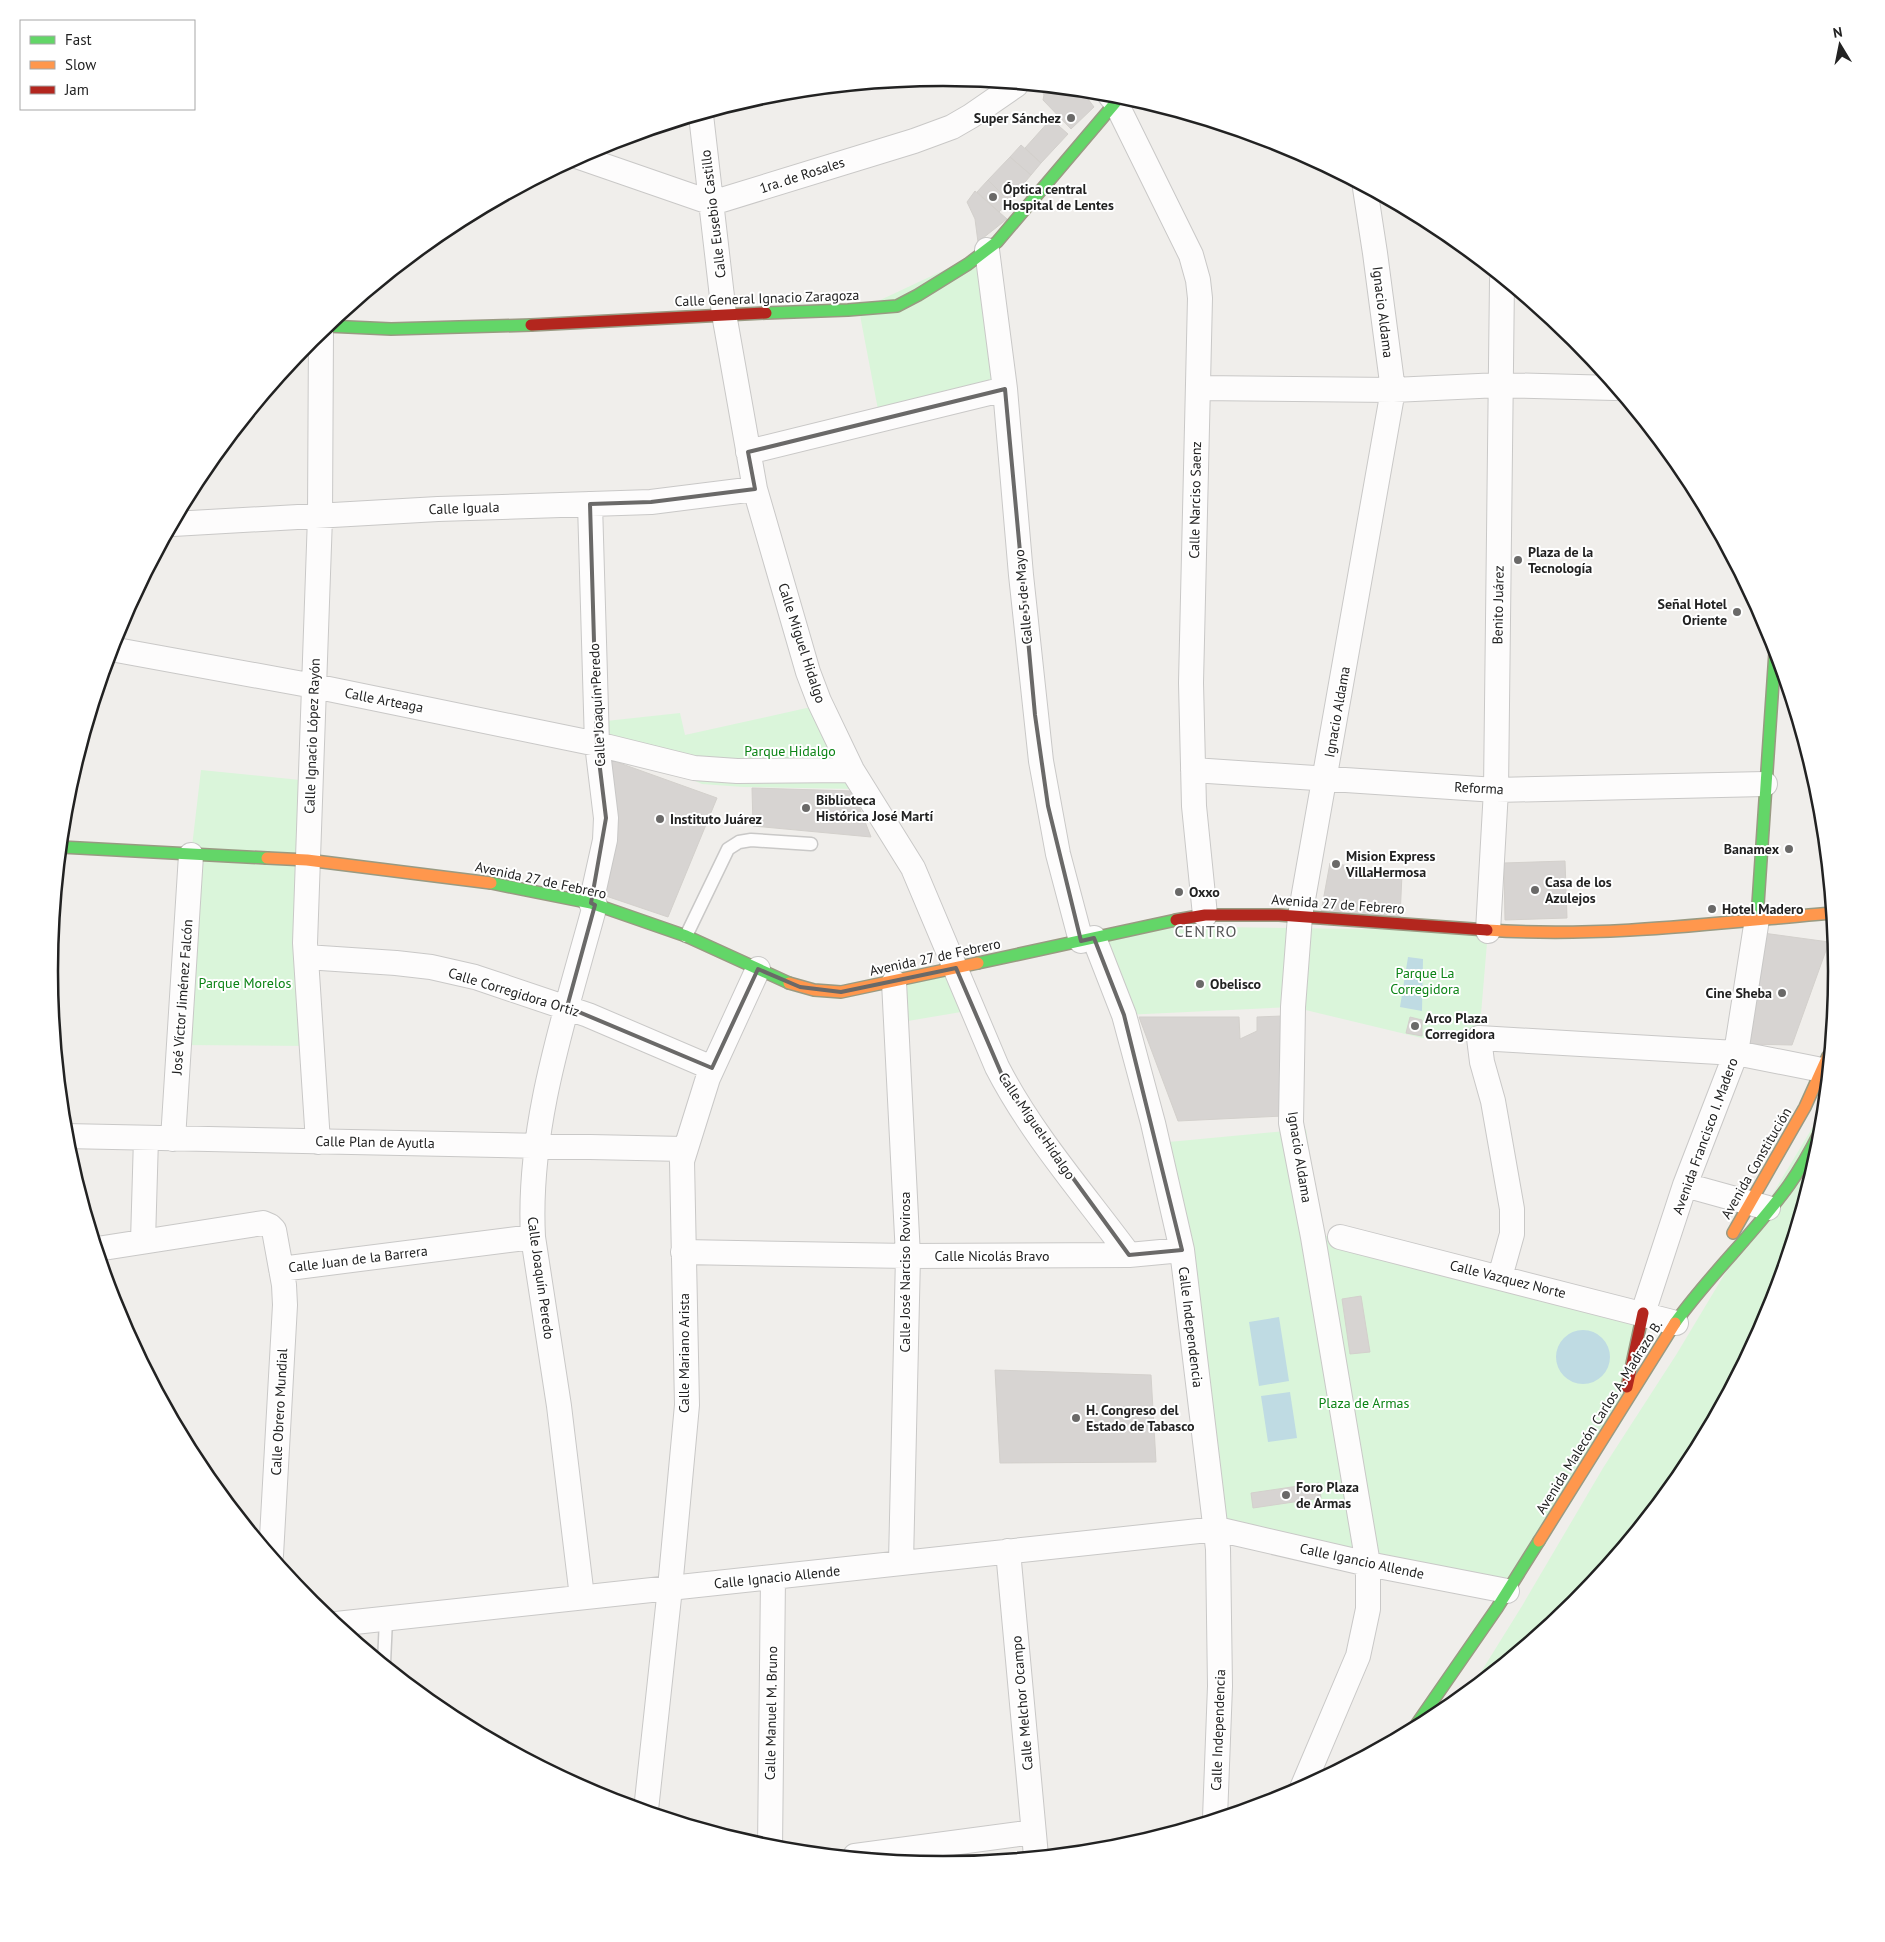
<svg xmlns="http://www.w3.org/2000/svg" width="1885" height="1942" font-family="'PT Sans',sans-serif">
<rect width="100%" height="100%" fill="#f0eeeb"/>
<!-- park -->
<path fill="#daf5da" d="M987,250L1005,389L880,420L859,310Z
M811,707L856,789L743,787L702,784L613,746L606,721L680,713L685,735Z
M201,770L310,781L311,1046L178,1045L191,855Z
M1146,926L1488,931L1479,1038H1422L1293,1007L1124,1015L1094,938Z
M956,968L973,1010L896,1023L894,982Z
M1823,1110L1819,1146L1768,1313L1726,1392L1632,1532L1574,1603L1471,1688L1522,1606L1603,1468L1676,1355Z
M1306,1129L1320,1222L1325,1236L1340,1237L1643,1313L1623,1404L1507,1591L1217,1529L1158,1143Z"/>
<!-- water -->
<path fill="#bfdbe3" d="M1408,957L1423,959L1422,1011L1400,1007Z
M1279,1317L1289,1381L1259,1386L1249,1322Z
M1556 1357a27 27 0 1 1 54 0a27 27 0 1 1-54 0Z
M1290,1392L1297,1438L1268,1442L1261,1396Z
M1726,1392L1685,1468L1634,1531Z"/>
<!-- building -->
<path fill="#d7d4d2" stroke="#d3d0cc" d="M1040,87L1082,91L1094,107L1071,129L1043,100L1044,95Z
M1051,119L1068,134L1041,163L1025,148Z
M1021,145L1041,163L1031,175L1010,157Z
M1010,157L1031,175L1009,201L988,180Z
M988,180L1009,201L999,212L977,192Z
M975,191L1007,219L978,242L975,219L967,202Z
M611,760L717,798L668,917L600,894L612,839Z
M752,788L853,791L871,837L753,826Z
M1565,861L1567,918L1505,920L1504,863Z
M1330,863L1402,874L1400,917L1321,912Z
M1763,933L1829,942L1792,1045L1746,1044Z
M1282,1016L1283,1116L1178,1121L1139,1017H1239L1240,1039L1257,1031V1017Z
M1410,1017L1422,1020V1036L1406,1033Z
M1361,1296L1370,1352L1350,1354L1342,1299Z
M995,1370L1151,1375L1156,1462L1000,1463Z
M1319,1483L1321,1498L1253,1508L1251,1493Z"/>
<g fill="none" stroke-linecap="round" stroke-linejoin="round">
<defs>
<path id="lane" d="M686,936L728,849L739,842L751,840L811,844
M384,1663L386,1619"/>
<path id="street" d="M1109,94L1116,103L1191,255L1198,280L1200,298L1191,683L1194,806L1205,915
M701,115L724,314L755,489L808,672L819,701L852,770L913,868L997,1067C1032,1135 1084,1194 1129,1255
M579,157L712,203L914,141L952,127L971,116L1016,85
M987,250L1005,389L1021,575L1041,761L1058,854L1081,941
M1198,388L1393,390L1500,385L1615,388
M748,452L1005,389
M590,504L597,744L606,818L605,840L591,903
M173,524L438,509L651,502L755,489
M111,649L314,686L426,709L597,744L694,768L737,771L852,770
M1193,770L1496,790L1765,784
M1488,931L1496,790L1502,280
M1094,938L1124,1015L1153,1123L1182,1250L1218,1549L1220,1686L1215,1818
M306,957L396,963L431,967L475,977L588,1015L712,1068
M894,982L908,1256L901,1562
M65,1136L684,1149
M173,1139L191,855
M318,1142L305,943L320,517L321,330
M1685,1185L1768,1208
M1340,1237L1676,1323
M143,1241L146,1138
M97,1249L263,1223L270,1226L274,1230L284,1285L285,1305L271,1555
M683,1252L908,1256L1129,1255L1182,1250
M281,1269L533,1237
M1500,1277L1512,1234V1209L1493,1101L1482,1062L1479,1038L1736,1053L1822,1070
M1643,1313L1685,1185L1736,1053L1757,919
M1008,1551L1036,1856
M582,1597L559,1406L533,1237C527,1124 566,1013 595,905
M336,1624L1217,1529L1368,1564L1507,1591
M1302,1788L1358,1656L1368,1609V1564L1313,1237L1291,1123L1293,1007L1300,916L1393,390L1375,253L1365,188
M646,1810L670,1588L687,1405L682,1161L708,1078L758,969
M770,1848L773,1577
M855,1856L1033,1832"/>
<path id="fast" d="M766,313L848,310L897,306L918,295L968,264L997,242L1121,96
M327,326L391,329L531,325
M61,847L267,858
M491,883L591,903L686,936L789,983
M1757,919L1775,652
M978,963L1176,920
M1675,1323C1710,1274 1754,1234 1789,1185C1801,1168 1811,1150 1820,1132
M1414,1728L1497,1608L1539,1541"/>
<path id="slow" d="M267,858L307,860L491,883
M1487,930C1602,938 1717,923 1831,913
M789,983L814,990L841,992L978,963
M1733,1233L1805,1107L1828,1056
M1539,1541L1675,1323"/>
<path id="jam" d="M531,325L766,313
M1176,920L1205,915H1279L1487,930
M1627,1387L1643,1313"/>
</defs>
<!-- lane casing -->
<use href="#lane" stroke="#c9c8c7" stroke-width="15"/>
<!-- street casing -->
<use href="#street" stroke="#c9c8c7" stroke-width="26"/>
<!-- fast casing -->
<use href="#fast" stroke="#999a82" stroke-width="14"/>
<!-- slow casing -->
<use href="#slow" stroke="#999a82" stroke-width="14"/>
<!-- jam casing -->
<use href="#jam" stroke="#999a82" stroke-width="14"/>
<!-- lane -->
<use href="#lane" stroke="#fdfcfc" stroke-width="12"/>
<!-- street -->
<use href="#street" stroke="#fdfcfc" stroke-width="24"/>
<!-- fast -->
<use href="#fast" stroke="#63d668" stroke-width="11"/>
<!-- slow -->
<use href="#slow" stroke="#ff974d" stroke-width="11"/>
<!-- jam -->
<use href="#jam" stroke="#b3261e" stroke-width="11"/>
</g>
<!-- marked area -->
<path fill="none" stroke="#6a6968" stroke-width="4" stroke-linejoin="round" d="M1005,389L1035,715L1048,806L1081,941L1094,938L1124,1015L1182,1250L1129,1255L1008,1089L956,968L841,992L800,987L758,969L712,1068L567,1007L595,905L591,903L606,818L597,744L590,504L651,502L755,489L748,452Z"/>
<!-- markers -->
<g fill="#6a6968" stroke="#fff" stroke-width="2">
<circle cx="1071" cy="118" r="5"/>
<circle cx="993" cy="197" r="5"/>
<circle cx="1518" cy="560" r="5"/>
<circle cx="1737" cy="612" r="5"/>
<circle cx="806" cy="808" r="5"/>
<circle cx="660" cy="819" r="5"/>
<circle cx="1789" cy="849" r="5"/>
<circle cx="1336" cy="864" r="5"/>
<circle cx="1535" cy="890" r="5"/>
<circle cx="1179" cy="892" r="5"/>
<circle cx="1712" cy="909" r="5"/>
<circle cx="1200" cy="984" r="5"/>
<circle cx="1782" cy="993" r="5"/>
<circle cx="1415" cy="1026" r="5"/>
<circle cx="1076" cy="1418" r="5"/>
<circle cx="1286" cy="1495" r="5"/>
</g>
<g text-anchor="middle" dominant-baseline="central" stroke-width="4" stroke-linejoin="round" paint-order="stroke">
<!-- poi labels -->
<g font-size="14" font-weight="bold" fill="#222" stroke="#fff" text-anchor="start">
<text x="1061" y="118" text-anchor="end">Super Sánchez</text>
<text x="1003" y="189">Óptica central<tspan x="1003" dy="16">Hospital de Lentes</tspan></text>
<text x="1528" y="552">Plaza de la<tspan x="1528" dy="16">Tecnología</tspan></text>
<text x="1727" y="604" text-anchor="end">Señal Hotel<tspan x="1727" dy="16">Oriente</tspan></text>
<text x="816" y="800">Biblioteca<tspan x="816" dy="16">Histórica José Martí</tspan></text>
<text x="670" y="819">Instituto Juárez</text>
<text x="1779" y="849" text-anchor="end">Banamex</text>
<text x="1346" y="856">Mision Express<tspan x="1346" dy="16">VillaHermosa</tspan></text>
<text x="1545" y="882">Casa de los<tspan x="1545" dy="16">Azulejos</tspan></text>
<text x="1189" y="892">Oxxo</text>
<text x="1722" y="909">Hotel Madero</text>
<text x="1210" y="984">Obelisco</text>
<text x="1772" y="993" text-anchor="end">Cine Sheba</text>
<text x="1425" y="1018">Arco Plaza<tspan x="1425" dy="16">Corregidora</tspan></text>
<text x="1086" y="1410">H. Congreso del<tspan x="1086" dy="16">Estado de Tabasco</tspan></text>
<text x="1296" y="1487">Foro Plaza<tspan x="1296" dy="16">de Armas</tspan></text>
</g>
<!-- street labels -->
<g font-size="14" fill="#222" stroke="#fff">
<text transform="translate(802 175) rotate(-18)">1ra. de Rosales</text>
<text transform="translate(713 214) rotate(-97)">Calle Eusebio Castillo</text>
<text transform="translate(767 298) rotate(-2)">Calle General Ignacio Zaragoza</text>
<text transform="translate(1383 312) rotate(83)">Ignacio Aldama</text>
<text transform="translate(1195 500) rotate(-89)">Calle Narciso Saenz</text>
<text transform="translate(464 508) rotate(-2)">Calle Iguala</text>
<text transform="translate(1023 597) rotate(-95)">Calle 5 de Mayo</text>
<text transform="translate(1498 605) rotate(-89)">Benito Juárez</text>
<text transform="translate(802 643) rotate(72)">Calle Miguel Hidalgo</text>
<text transform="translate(384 700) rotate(11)">Calle Arteaga</text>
<text transform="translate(597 705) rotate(-93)">Calle Joaquín Peredo</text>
<text transform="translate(1337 712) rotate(-80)">Ignacio Aldama</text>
<text transform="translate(312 736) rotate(-88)">Calle Ignacio López Rayón</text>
<text transform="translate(1479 788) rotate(3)">Reforma</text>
<text transform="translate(541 880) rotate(12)">Avenida 27 de Febrero</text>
<text transform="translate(1338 904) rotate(4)">Avenida 27 de Febrero</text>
<text transform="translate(935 957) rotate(-12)">Avenida 27 de Febrero</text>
<text transform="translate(514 992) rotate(17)">Calle Corregidora Ortiz</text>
<text transform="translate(182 997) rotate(-86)">José Víctor Jiménez Falcón</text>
<text transform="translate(1037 1126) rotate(56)">Calle Miguel Hidalgo</text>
<text transform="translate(1705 1136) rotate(-70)">Avenida Francisco I. Madero</text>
<text transform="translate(375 1142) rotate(1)">Calle Plan de Ayutla</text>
<text transform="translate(1300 1157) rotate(81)">Ignacio Aldama</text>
<text transform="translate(1756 1163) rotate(-60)">Avenida Constitución</text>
<text x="992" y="1256">Calle Nicolás Bravo</text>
<text transform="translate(358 1259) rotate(-7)">Calle Juan de la Barrera</text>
<text transform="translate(905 1272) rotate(-90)">Calle José Narciso Rovirosa</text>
<text transform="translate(541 1278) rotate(82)">Calle Joaquín Peredo</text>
<text transform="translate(1508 1279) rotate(14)">Calle Vazquez Norte</text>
<text transform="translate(1191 1327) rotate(83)">Calle Independencia</text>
<text transform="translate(684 1353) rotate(-90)">Calle Mariano Arista</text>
<text transform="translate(279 1412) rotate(-87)">Calle Obrero Mundial</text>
<text transform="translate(1599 1417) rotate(-58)">Avenida Malecón Carlos A. Madrazo B.</text>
<text transform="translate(1362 1561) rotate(12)">Calle Igancio Allende</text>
<text transform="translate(777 1577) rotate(-6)">Calle Ignacio Allende</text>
<text transform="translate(1022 1703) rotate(-95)">Calle Melchor Ocampo</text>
<text transform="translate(771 1713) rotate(-89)">Calle Manuel M. Bruno</text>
<text transform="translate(1218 1730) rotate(-88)">Calle Independencia</text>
</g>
<!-- park labels -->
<g font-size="14" fill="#0c8416" stroke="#fff">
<text x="790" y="751">Parque Hidalgo</text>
<text x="1425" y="973">Parque La<tspan x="1425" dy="16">Corregidora</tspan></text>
<text x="245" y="983">Parque Morelos</text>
<text x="1364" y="1403">Plaza de Armas</text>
</g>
<!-- quarter labels -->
<g font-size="16" letter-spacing="1" fill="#555" stroke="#fff">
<text x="1206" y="931">CENTRO</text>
</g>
</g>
<!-- crop -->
<path d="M0 0H1885V1942H0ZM58 971a885 885 0 1 1 1770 0a885 885 0 1 1-1770 0Z" fill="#fff" fill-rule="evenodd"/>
<path fill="none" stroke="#222" stroke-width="2.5" d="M58 971a885 885 0 1 1 1770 0a885 885 0 1 1-1770 0Z"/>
<!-- legend -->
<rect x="20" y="20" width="175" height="90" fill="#ffffff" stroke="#a7a7a7"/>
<rect x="30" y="36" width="25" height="8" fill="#63d668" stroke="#a7a7a7"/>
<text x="65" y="45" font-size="15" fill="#222222">Fast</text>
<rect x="30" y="61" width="25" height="8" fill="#ff974d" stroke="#a7a7a7"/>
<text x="65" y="70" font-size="15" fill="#222222">Slow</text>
<rect x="30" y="86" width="25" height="8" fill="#b3261e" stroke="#a7a7a7"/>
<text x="65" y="95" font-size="15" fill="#222222">Jam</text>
<!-- north arrow -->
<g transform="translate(1840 45) rotate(350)" stroke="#ffffff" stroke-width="4" paint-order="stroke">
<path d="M0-4L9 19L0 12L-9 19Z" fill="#222222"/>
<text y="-8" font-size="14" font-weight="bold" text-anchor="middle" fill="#222222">N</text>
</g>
</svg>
